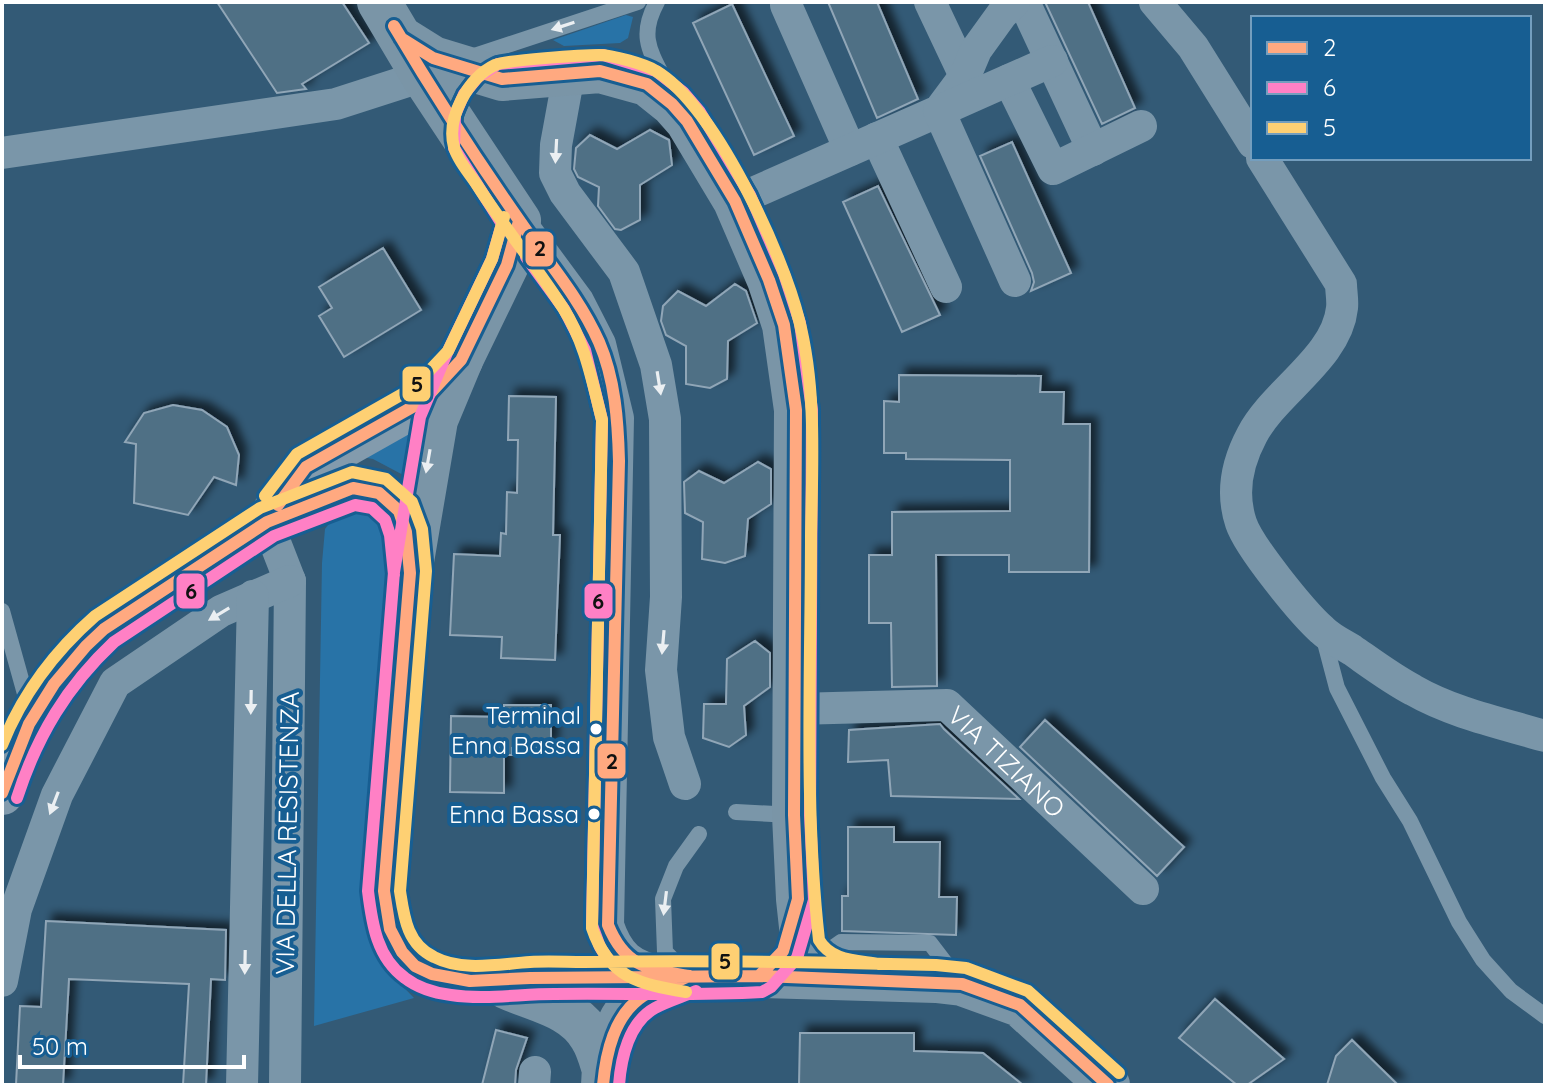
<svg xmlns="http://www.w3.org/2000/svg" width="1547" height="1087" font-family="Quicksand,sans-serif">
<defs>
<filter id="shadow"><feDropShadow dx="7" dy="-7" stdDeviation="4" flood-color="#0009"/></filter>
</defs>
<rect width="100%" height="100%" fill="#335a76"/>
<!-- green -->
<path fill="#2873a7" d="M626,15L633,17L628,38L620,43L564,46L553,40Z
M422,417L407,477L373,459L351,455Z
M340,509L379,510L395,553L363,892L368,931L386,969L414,998L314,1026L322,563L325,529Z"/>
<!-- building -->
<path fill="#506f85" stroke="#90a6b7" stroke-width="2" filter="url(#shadow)" d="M217,2H342L369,43L302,84L306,89L277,93Z
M828,2H877L918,99L877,118Z
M1045,2H1088L1135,108L1102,124Z
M732,4L794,136L754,155L693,23Z
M650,130L669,140L672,165L640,185V220L621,230L615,229L598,206L599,187L578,177L574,169L576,148L590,135L617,149Z
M1012,142L1071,273L1031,291L1034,282L1032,273L980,156Z
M878,186L940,315L902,332L843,202Z
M383,248L421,310L344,357L319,316L332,308L319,287Z
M735,284L746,291L757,323L728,341L727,379L710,388L686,384V346L666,335L661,321L663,306L678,291L706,306Z
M899,375L1041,376L1040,392H1064L1063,424H1090L1089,572H1009V555H936L937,686L892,687L891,623H869V555H892V512L1010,511V460L906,459V453H884V401L899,402Z
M509,396L556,397L553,535H560L555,660L501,658L502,637L450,635L454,554L500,556L501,533L506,534L507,492L517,493L518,440H508Z
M173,405L202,410L227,427L239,455L236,485L214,477L188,515L134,503L136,444L125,442L144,413Z
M758,462L771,469V504L748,519L745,556L725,563L702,559L703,522L685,513L684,482L699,471L724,483Z
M755,641L770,653V687L744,706L746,735L729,747L703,738L704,704H726L727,659Z
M504,705H551V747L512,748V755H504V793L450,792L451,716L504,717Z
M1045,720L1184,847L1157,876L1020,747Z
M940,724L944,729L1019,799L891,796L888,760L848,762L849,730Z
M848,827H894V842H940L939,897H957L956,935L842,931V896H848Z
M46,921L226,930L225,980L211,979L206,1085H183L189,984L69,979L63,1085H16L20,1006L41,1007Z
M1215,999L1284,1059L1247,1085H1237L1179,1038Z
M496,1030L527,1038L516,1070L515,1085H482Z
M800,1033H914V1051L983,1053L1023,1085H799Z
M1352,1040L1398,1085H1327L1336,1056Z"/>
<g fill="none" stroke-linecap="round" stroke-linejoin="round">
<!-- service -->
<path stroke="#7a96a9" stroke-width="16" d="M657,2C639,35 649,50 665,81
M468,58L638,2
M2,611L29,708
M1323,635L1337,688L1383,778L1410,821L1459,922L1483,960L1511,991L1545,1016
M736,812L793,815
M814,961L841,942L930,943L956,977
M681,968L665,952L663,899L676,866L699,834"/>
<!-- minor -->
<g stroke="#7a96a9" stroke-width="32">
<path d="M930,2L965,76"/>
<path d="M1024,2L1093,150"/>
<path d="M1155,2L1193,47L1253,143"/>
<path d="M786,5L850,150"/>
<path d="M569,74L556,145L555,173L565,193L624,272L656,365L665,419L666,597L661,670L669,737L685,784"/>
<path d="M1009,80L1053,169L1141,126"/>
<path d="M877,138L946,287"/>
<path d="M2,153L336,104L423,76"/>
<path d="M1262,158L1341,284C1341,291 1343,300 1342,308C1337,358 1274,392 1252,435C1237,463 1231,493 1241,523C1249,547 1302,612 1322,630C1330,638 1342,644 1352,650C1372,664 1392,679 1413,690C1453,713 1501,723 1545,736"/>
<path d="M735,201L939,111L965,76L976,50L1002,14L1014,2"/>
<path d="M519,221L578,301L600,344L618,418L608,925C618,955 631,966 662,972"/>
<path d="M1015,281L939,111L1052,61"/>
<path d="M267,522L290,581L285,1085"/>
<path id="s1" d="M795,709L947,705L1143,889"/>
<path d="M2,981L16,909L57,795L115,683L221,611L290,581"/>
<path d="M242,1085L253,596"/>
<path d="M534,1085L535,1072"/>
</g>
<!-- secondary -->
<path stroke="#839bad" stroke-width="44" d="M267,522L306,467L423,401L461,360
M2,793C20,728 54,674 104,629C151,598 330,465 380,494C407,510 407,542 410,570"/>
<!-- primary -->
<path stroke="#7a95a7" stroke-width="44" d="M379,2L423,76L519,221L507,265L461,360L436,420L410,573L384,891C386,905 387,921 392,934C412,991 481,983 530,978L759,976L936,981L962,984L1020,1005L1108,1085
M401,38L433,58L502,79L600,71L647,84L672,104L687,121L735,201L769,280L784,325L796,410L794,815L798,899L803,945L813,962L828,971L854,976
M506,987C536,1001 573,1006 591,1037C597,1046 600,1057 603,1067
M603,1085C603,1062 616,1018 634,1003C646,992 664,987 679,981"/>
<defs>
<path id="bus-1" d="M394,26C433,92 475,157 519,220C547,261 579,297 599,342C615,379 618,421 619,461L608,925C625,967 648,969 689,976
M401,38L433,58L502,79L600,71L647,84L672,104L687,121L735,201L769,280L784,325L796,410L794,815L798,899L783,951L759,976
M278,505L306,467L423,401L461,360L507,265L519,221
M2,793L29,724L54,684L86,646L104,629L267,522L353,488L379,493L399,511L406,532L410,573L384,891L390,929L402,952L415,966L432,974L470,981L530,978L759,976L962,984L1020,1005L1108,1085
M603,1085C606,1053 614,1015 643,996C657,987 674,983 689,976"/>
<path id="bus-2" d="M603,55L656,71L683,92L700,112L750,195L784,274L800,323L812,410L810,815L814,900L797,958L771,987L762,992C693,996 623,993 554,994C520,994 485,1000 451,995C435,993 418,988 405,978C377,958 372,924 368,891L394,572L420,417L447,353L492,259L502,224L454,148L455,115L464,94L478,77L498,64Z
M526,257L564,309L585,350L602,420L592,925L600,947L609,961
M17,798C37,736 67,686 114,642L274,536L355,505L372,508L385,520L390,535L394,575
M619,1085C621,1058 629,1022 655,1008C668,1001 682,997 696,991"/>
<path id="bus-3" d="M265,496L297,454L413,388L448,351L492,259L504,217
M2,745C22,695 55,651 95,616L260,508L352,472L386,479L412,502L422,529L426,571L400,891C404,917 407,944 434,957C463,972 498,964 530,962C548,961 566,962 584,962C702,960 819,962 936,965L966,968L1028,991L1119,1073
M686,992C639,984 609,978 592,928L602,420C592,381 585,342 563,308C536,266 504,227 477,185C470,174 457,160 454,147C446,118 468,78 495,65C505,60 584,55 599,55C612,55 645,64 656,71C715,106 783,254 799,320C817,390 812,465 811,536C811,670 804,806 819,940C831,961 856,960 879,964"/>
</defs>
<!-- bus-1 casing -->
<use href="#bus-1" stroke="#175e92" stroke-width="18"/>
<!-- bus-2 casing -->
<use href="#bus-2" stroke="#175e92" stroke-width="18"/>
<!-- bus-3 casing -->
<use href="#bus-3" stroke="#175e92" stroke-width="18"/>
<!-- bus-1 -->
<use href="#bus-1" stroke="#ffa980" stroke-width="12"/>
<!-- bus-2 -->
<use href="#bus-2" stroke="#ff80c5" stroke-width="12"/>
<!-- bus-3 -->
<use href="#bus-3" stroke="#fed073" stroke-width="12"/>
</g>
<!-- one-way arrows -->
<defs><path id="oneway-solid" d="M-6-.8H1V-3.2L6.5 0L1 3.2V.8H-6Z" transform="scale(2)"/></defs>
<g fill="#ebeff2">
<use href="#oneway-solid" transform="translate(563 26) rotate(162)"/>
<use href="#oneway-solid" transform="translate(556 151) rotate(93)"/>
<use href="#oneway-solid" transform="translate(659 383) rotate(81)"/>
<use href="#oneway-solid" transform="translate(428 461) rotate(100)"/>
<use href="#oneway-solid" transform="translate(219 614) rotate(149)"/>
<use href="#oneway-solid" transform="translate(663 642) rotate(95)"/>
<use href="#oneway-solid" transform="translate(251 702) rotate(91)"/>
<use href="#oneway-solid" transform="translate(54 803) rotate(111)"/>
<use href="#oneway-solid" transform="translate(665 903) rotate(97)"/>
<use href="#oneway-solid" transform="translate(245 962) rotate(91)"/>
</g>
<!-- markers -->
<g fill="#fff" stroke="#175e92" stroke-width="3">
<circle cx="596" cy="729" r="7"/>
<circle cx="594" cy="814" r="7"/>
</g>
<g text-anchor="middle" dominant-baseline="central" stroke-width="8" stroke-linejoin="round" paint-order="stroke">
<!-- bus labels -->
<g font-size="24" fill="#fff" stroke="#175e92" text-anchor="end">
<text x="581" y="715">Terminal<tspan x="581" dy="30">Enna Bassa</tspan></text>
<text x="579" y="814">Enna Bassa</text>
</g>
<!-- street labels -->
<g font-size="26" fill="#fff" stroke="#175e92">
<text stroke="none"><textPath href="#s1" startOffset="234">VIA TIZIANO</textPath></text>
<text transform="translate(287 833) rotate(-89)">VIA DELLA RESISTENZA</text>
</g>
</g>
<g stroke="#175e92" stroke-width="3">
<rect x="524" y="230" width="31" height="38" rx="8" fill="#ffa980"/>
<rect x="401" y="365" width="31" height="38" rx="8" fill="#fed073"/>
<rect x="175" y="572" width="31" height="38" rx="8" fill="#ff80c5"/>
<rect x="583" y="582" width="31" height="38" rx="8" fill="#ff80c5"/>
<rect x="596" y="742" width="31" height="38" rx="8" fill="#ffa980"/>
<rect x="710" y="942" width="31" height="39" rx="8" fill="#fed073"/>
</g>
<g font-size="22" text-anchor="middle" font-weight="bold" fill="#111">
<text x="540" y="256">2</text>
<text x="417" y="392">5</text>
<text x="191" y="599">6</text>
<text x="598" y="609">6</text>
<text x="612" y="769">2</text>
<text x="725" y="969">5</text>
</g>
<!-- border -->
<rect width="1547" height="1087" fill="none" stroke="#ffffff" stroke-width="8"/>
<!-- legend -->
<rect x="1251" y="16" width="280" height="144" fill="#175e92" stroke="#749ebe" stroke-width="2"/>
<rect x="1267" y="42" width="40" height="12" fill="#ffa980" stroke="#749ebe" stroke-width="2"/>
<text x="1323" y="56" font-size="24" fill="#ffffff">2</text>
<rect x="1267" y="82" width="40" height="12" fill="#ff80c5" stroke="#749ebe" stroke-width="2"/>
<text x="1323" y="96" font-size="24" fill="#ffffff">6</text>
<rect x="1267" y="122" width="40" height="12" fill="#fed073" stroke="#749ebe" stroke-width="2"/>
<text x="1323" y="136" font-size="24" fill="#ffffff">5</text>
<!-- scale -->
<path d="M20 1055v12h224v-12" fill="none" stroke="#ffffff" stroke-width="4"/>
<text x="32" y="1055" font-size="24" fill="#ffffff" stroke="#175e92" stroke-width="6" paint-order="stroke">50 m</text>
</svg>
